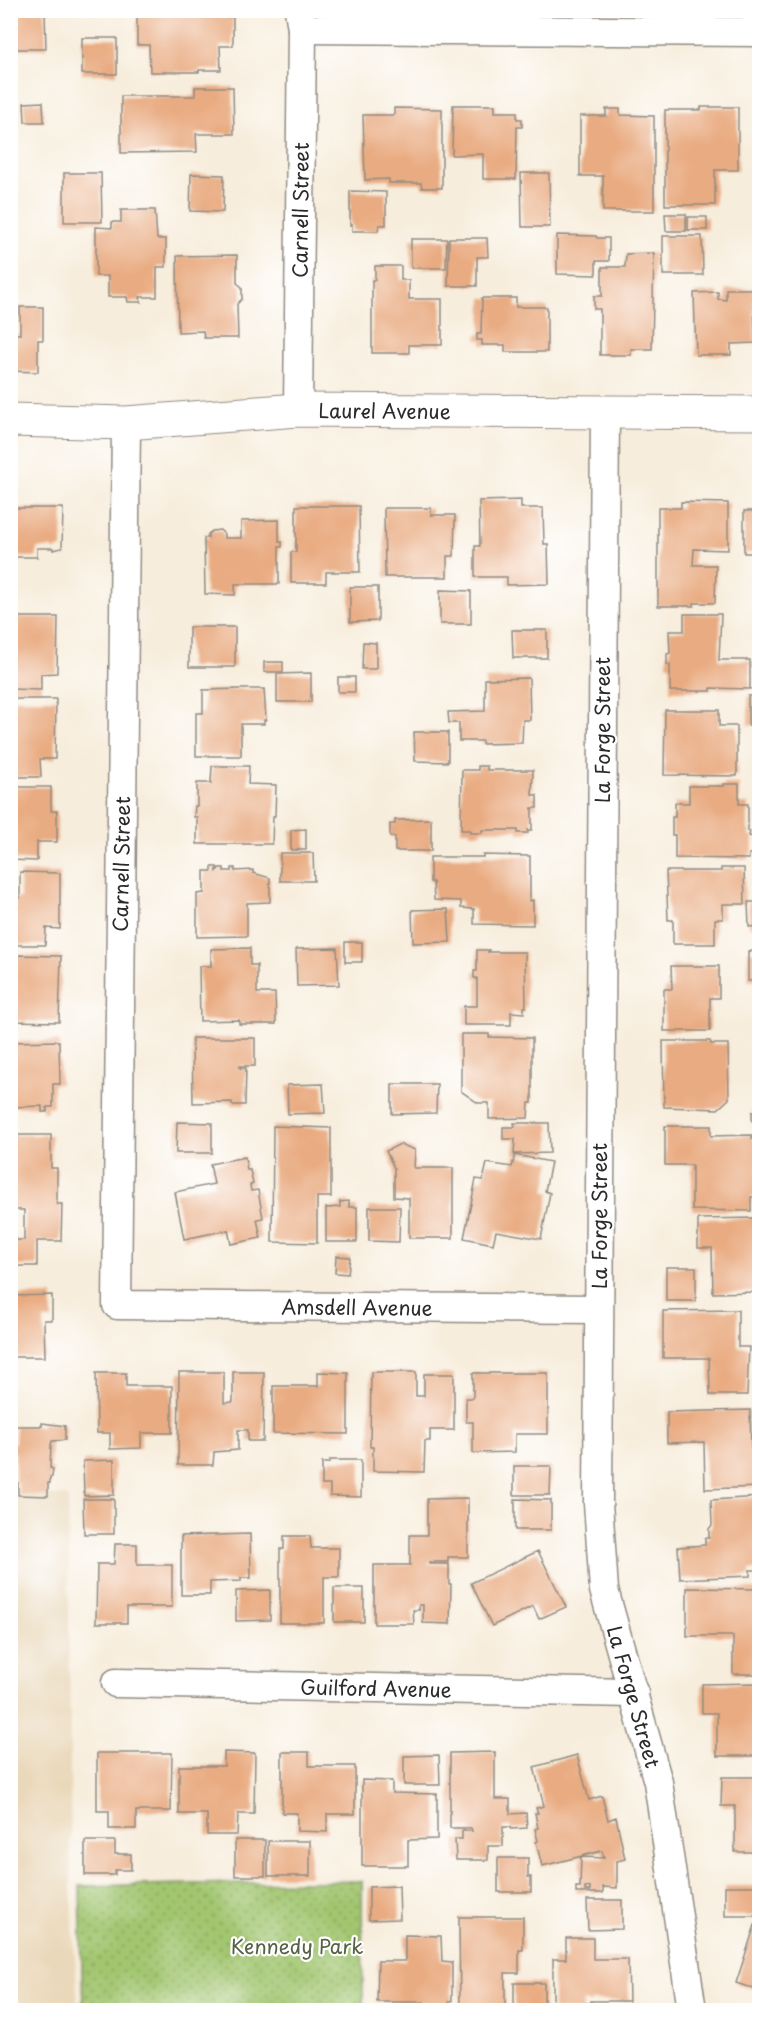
<svg xmlns="http://www.w3.org/2000/svg" width="770" height="2021" font-family="'Playpen Sans',sans-serif">
<defs>
<pattern id="grass-dots" width="8" height="8" patternUnits="userSpaceOnUse" patternTransform="scale(1.5)"><rect width="8" height="8" fill="#a2c66f"/><path d="M2 2h.1M6 6h.1" fill="none" stroke="#84a15b" stroke-width="1.8" stroke-linecap="round"/></pattern>
</defs>
<rect width="100%" height="100%" fill="#fff"/>
<filter id="ink" filterUnits="userSpaceOnUse"><feTurbulence type="fractalNoise" baseFrequency=".0167" numOctaves="2"/><feDisplacementMap in="SourceGraphic" scale="12" xChannelSelector="R" yChannelSelector="G"/><feConvolveMatrix kernelMatrix="1 2 1 2 8 2 1 2 1" color-interpolation-filters="sRGB"/></filter>
<filter id="wash" filterUnits="userSpaceOnUse"><feTurbulence type="fractalNoise" baseFrequency=".008" numOctaves="4" result="noise"/><feDisplacementMap in="SourceGraphic" scale="24" xChannelSelector="R" yChannelSelector="G"/><feGaussianBlur stdDeviation="1.35" result="paint"/><feColorMatrix in="noise" values="0 0 0 0 0 0 0 0 0 0 0 0 0 0 0 0 0 1.4 0 .05"/><feComposite in="paint" operator="in"/></filter>
<g filter="url(#wash)">
<rect width="100%" height="100%" fill="#f7eddc"/>
<!-- built -->
<path fill="#ead8ba" d="M11,1496H68L71,1886L78,2010H11Z"/>
<!-- grass -->
<path fill="url(#grass-dots)" stroke="#66784d" stroke-width="1.5" d="M362,1881L363,2010H83L80,1886Z"/>
<g id="blocks">
<!-- building -->
<path fill="#e9ab81" d="M45,10L46,49H10V11Z
M137,10H220V17H233V46H220L221,70H199V72H150L149,45H137Z
M82,38H117V74H82Z
M195,87H233L234,134H196L197,152L121,153V96H195Z
M43,102L44,122H25L24,103Z
M453,105H495V112H517V119H522V127H517L516,179H483V154L452,155Z
M701,107H738V170H715V205H665V110H701Z
M394,108L442,109V188H422L421,183H389V179L365,180L363,115H394Z
M606,109H620V115L654,116V211H603V176H580V116H606Z
M64,173H101L102,222H64Z
M521,173H549L550,227H522Z
M191,174L224,175L223,212L190,211Z
M350,191L386,192V225H379L378,231H352V224L350,225Z
M121,210H155L157,239H166V267H157V297H140L141,302H128L127,297H108V276H96V227L112,228V222H121Z
M665,214H686V231H666Z
M688,217H707V230H688Z
M557,235L596,236L597,238H609V261H596V275L557,274Z
M663,236H702L703,275H663Z
M449,238H487L488,257H477V286H448Z
M411,239H447L446,268H411Z
M654,253L652,349H631V355H600V309H594V296H602V267H625L626,254Z
M237,255V283L242,287V299L237,304L238,338H204L203,331L178,332L177,256Z
M375,266H401V280H409V299H442V345H409V353H372V280H375Z
M726,289H754L755,343L731,344V355H696L694,293L718,292V299L726,300Z
M482,298H516V307H547V352H505V345H482V340H477V334H481Z
M20,307H43V340H38V372L10,371V334H20Z
M521,500V508H543L544,544H548L549,584L507,585V577H475V546H480L479,501Z
M681,502L728,503V550L694,549L693,565H716L715,603H694V606H658V508H681Z
M296,506H359L360,572H326V583H291V552H296Z
M10,508H63L62,548L53,550V548H37V557H10Z
M384,508H431V515H455L454,556H447V577H385Z
M744,511H760V553H744Z
M279,520V542H282V547H279V584H235V595L205,594L204,538H208V534L212,531L220,530L224,534V538H241V521Z
M350,587H378V621L350,622Z
M440,590L471,591V624H440Z
M684,614H721L719,660H750V689L711,688V691H670V665H667V654L670,653L669,631H684Z
M10,615H17L18,617H58L57,673L41,674V690L10,689Z
M189,627H235V667H189Z
M512,630H547V658H513Z
M363,642L376,643V669H362Z
M264,662H283V672H264Z
M311,673V702H277V674Z
M338,677H355V692H338Z
M529,678L530,720H523L522,743L482,744V741H459V723H449L448,712L485,711V679Z
M239,689H264L266,720H264V724H241V756H196V713H203V690Z
M748,696H760V725H748Z
M10,699H56L55,759H40L41,777H10Z
M665,710H719V726H737V776L664,775Z
M414,732H448V762L415,761Z
M212,766H249L248,784L276,785L275,816H273L272,844H197V817H194L195,806H197V783H211Z
M478,766H487V770H533L532,795H537V808H532V830H528V833H518V830H482V833H470V830H461L462,770H478Z
M724,784H739V804H748V831H750L749,836L753,837V854H749V859L675,858V835H672V817H675V803H689V786H724Z
M10,787H51V811H57V842H37V861L10,860Z
M431,819V851H395V837H390V824H395V820Z
M306,829V850H291V830Z
M280,853H313L314,881H280Z
M483,855L530,856V901L533,900V925L474,924V909L461,908V901L434,900L433,882H430V857H483Z
M212,867H217V871L219,868H224V871H232V868H235V871L253,870V873L270,878V902L247,903V936L197,937V894L204,893V871H212Z
M721,868H744L745,904H723V919H715V944H673V920H668L666,871H721Z
M20,872L60,873V929L46,928L45,945H11V898H20Z
M748,902H760V926L749,927Z
M448,909L450,942L413,943L412,910Z
M345,942H362V962H345Z
M250,948V965H257V993H275L276,1024H239V1020L200,1021L199,966H211V949Z
M337,948L339,985L297,986L296,949Z
M477,950H489L488,952H525L526,1007H524V1013L511,1012V1025H464V1006H477V978H474V971H477Z
M748,951L760,952V981H748Z
M14,955L61,956L59,1022L10,1021V990H13Z
M671,966H719V998H710V1031H664V989H672Z
M461,1034H489V1037L532,1038V1103H529L528,1118L489,1119V1103H478L461,1091Z
M192,1038H255V1066H240V1068H246L245,1105H232V1102L193,1103Z
M59,1041L60,1084H53V1107H47V1112H42V1106L10,1107V1076H14V1061H10V1042Z
M663,1041H710L711,1044H728L729,1099L718,1109L664,1107Z
M323,1084L325,1113L288,1114L287,1085Z
M392,1084H437L436,1113L392,1114Z
M752,1112H760V1121H752Z
M177,1122L212,1123V1153H176Z
M514,1123H549L550,1153L514,1154L515,1139H503V1127H515Z
M273,1126L331,1128V1197H317V1243L272,1242Z
M665,1126H711V1136L752,1135V1139H760V1197H751V1211L692,1210V1165H665Z
M10,1135H51V1168H57V1204H62L61,1241H37V1266H10V1240H24V1210H10Z
M400,1144L415,1150L414,1168H453V1238H409V1198L394,1197V1168L386,1151Z
M515,1155L551,1162L545,1191L550,1193L541,1239L496,1231L493,1244L464,1238L476,1179L483,1180L487,1163L512,1167Z
M245,1157L247,1170H250L253,1184L250,1185L251,1191L258,1190L263,1218L257,1219L261,1238L231,1244L228,1230L184,1239L175,1192L214,1184L210,1164Z
M349,1201V1207H357V1242H326V1208L340,1207V1202Z
M369,1207H400L399,1242L369,1241Z
M758,1218L760,1292L713,1293L712,1248H698V1219Z
M336,1256L350,1257L348,1274L335,1273Z
M666,1267H696V1301H666Z
M52,1295V1320H44L45,1357H10V1296Z
M738,1310V1347H749L747,1395H710L709,1358H663V1311Z
M179,1372H224V1403L233,1402V1372H264L263,1441H248V1430H238V1450L214,1452L213,1465H178Z
M318,1372L348,1373V1434L273,1433V1386H318Z
M371,1372H416V1396H424V1374H454V1430H430V1441H425L424,1472L373,1471V1447H370Z
M96,1373H126V1386H172V1433H141V1448L110,1449V1433H97Z
M473,1373H548V1434H515V1452L473,1453V1422H466V1398H473Z
M750,1410L751,1447H760V1487L705,1489L704,1442L667,1443V1412Z
M42,1423L65,1426V1440L52,1441L51,1445L50,1468L53,1469L52,1477H50V1483H48V1496L18,1495V1483H15V1452H12V1443H15L16,1426H42Z
M114,1460V1495L84,1496L83,1461Z
M330,1460H361V1497L330,1496V1485H322V1463H330Z
M514,1466H551L550,1495H514Z
M760,1497V1570H750V1576L680,1579L678,1547L705,1545V1538H709V1529L712,1525L711,1500Z
M468,1498V1557H448V1562H429V1564H449V1584H451L450,1624L423,1623V1605H419V1610H413L414,1624H374V1565H410V1535H427V1499Z
M83,1499H114V1534H84Z
M515,1499L551,1500V1530H515Z
M250,1534L251,1578H241V1581L210,1582V1595H181V1536Z
M284,1536H310L311,1548H339V1577H324V1623H280V1549H284Z
M115,1544H137V1565H172V1607H127V1623H96L97,1564H114Z
M538,1551L566,1607L539,1619L533,1606L492,1626L471,1583Z
M334,1588H364V1622H334Z
M687,1588L760,1589V1674H733V1636H687Z
M270,1590V1620L236,1621V1591Z
M760,1683V1756H717V1713H702V1684Z
M224,1752L255,1753L254,1814H238L237,1835H207V1814H179V1766H224Z
M282,1752H309V1766H355V1814H327V1832L297,1831V1813H282Z
M495,1752V1799H510V1814L526,1813L527,1828L511,1829V1827H503V1846H488V1860H456L455,1839H462V1831H472L471,1828H450V1753Z
M97,1753H172L171,1811H136V1829H109V1811H97Z
M439,1755L440,1785H404V1756Z
M577,1755L589,1800L602,1796L608,1820L616,1817L625,1859L617,1861V1888L603,1887V1893H590V1887L585,1888V1891H588V1893H576V1887H580L581,1857L604,1858L602,1851L542,1866L536,1842L538,1841L535,1829L538,1828L535,1813H538L536,1808L544,1806L534,1767Z
M722,1777H760V1852H735V1806H721Z
M362,1780L392,1781V1793L437,1794V1839L408,1840V1866H362Z
M235,1840H265V1876H235Z
M85,1841H115V1854H131V1870H115V1875H85Z
M268,1841H310V1876H268Z
M498,1858H528V1877H531V1892H498Z
M399,1886L400,1919L369,1920V1887Z
M725,1886H760V1916H725Z
M587,1900H622V1929L588,1930Z
M459,1917H523V1950H519V1973H505V2010H460Z
M755,1925L760,1926V1991L736,1983Z
M405,1935L441,1936L442,1961L452,1962V2001H449V2010H424V2002H377L378,1961H405Z
M566,1938H593V1959H628L629,2001H591V2003H583V2010H553V1959H566Z
M514,1983H544V2010H514Z"/>
</g>
</g>
<g filter="url(#ink)">
<use href="#blocks" fill-opacity="0" stroke="#918c84" stroke-width="1.5"/>
<g fill="none" stroke-linecap="round" stroke-linejoin="round">
<defs>
<g id="minor">
<path d="M302,29L760,32"/>
<path id="s1" d="M298,410L302,29L299,10"/>
<path id="s2" d="M605,411L598,1503L604,1590L658,1782L692,2010"/>
<path id="s3" d="M126,423L117,1305L598,1309"/>
<path id="s4" d="M116,1683L634,1693"/>
</g>
<g id="tertiary">
<path id="s5" d="M10,420L126,423L298,410L760,413"/>
</g>
</defs>
<!-- minor casing -->
<use href="#minor" stroke="#918c84" stroke-width="31"/>
<!-- tertiary casing -->
<use href="#tertiary" stroke="#918c84" stroke-width="35"/>
<!-- minor -->
<use href="#minor" stroke="#fff" stroke-width="28"/>
<!-- tertiary -->
<use href="#tertiary" stroke="#fff" stroke-width="33"/>
</g>
</g>
<g text-anchor="middle" dominant-baseline="central" stroke-width="4.5" stroke-linejoin="round" paint-order="stroke">
<!-- street labels -->
<g font-size="20" fill="#2b2b2b" stroke="#fff">
<text stroke="none"><textPath href="#s1" startOffset="200">Carnell Street</textPath></text>
<text stroke="none"><textPath href="#s5" startOffset="375">Laurel Avenue</textPath></text>
<text transform="translate(602 730) rotate(-90)">La Forge Street</text>
<text transform="translate(121 864) rotate(-89)">Carnell Street</text>
<text transform="translate(599 1216) rotate(-90)">La Forge Street</text>
<text stroke="none"><textPath href="#s3" startOffset="1122">Amsdell Avenue</textPath></text>
<text stroke="none"><textPath href="#s4" startOffset="260">Guilford Avenue</textPath></text>
<text stroke="none"><textPath href="#s2" startOffset="1290">La Forge Street</textPath></text>
</g>
<!-- park labels -->
<g font-size="20" fill="#556143" stroke="#fff">
<text x="297" y="1946">Kennedy Park</text>
</g>
</g>
<!-- margin -->
<rect width="770" height="2021" fill="none" stroke="#fff" stroke-width="36"/>
</svg>
